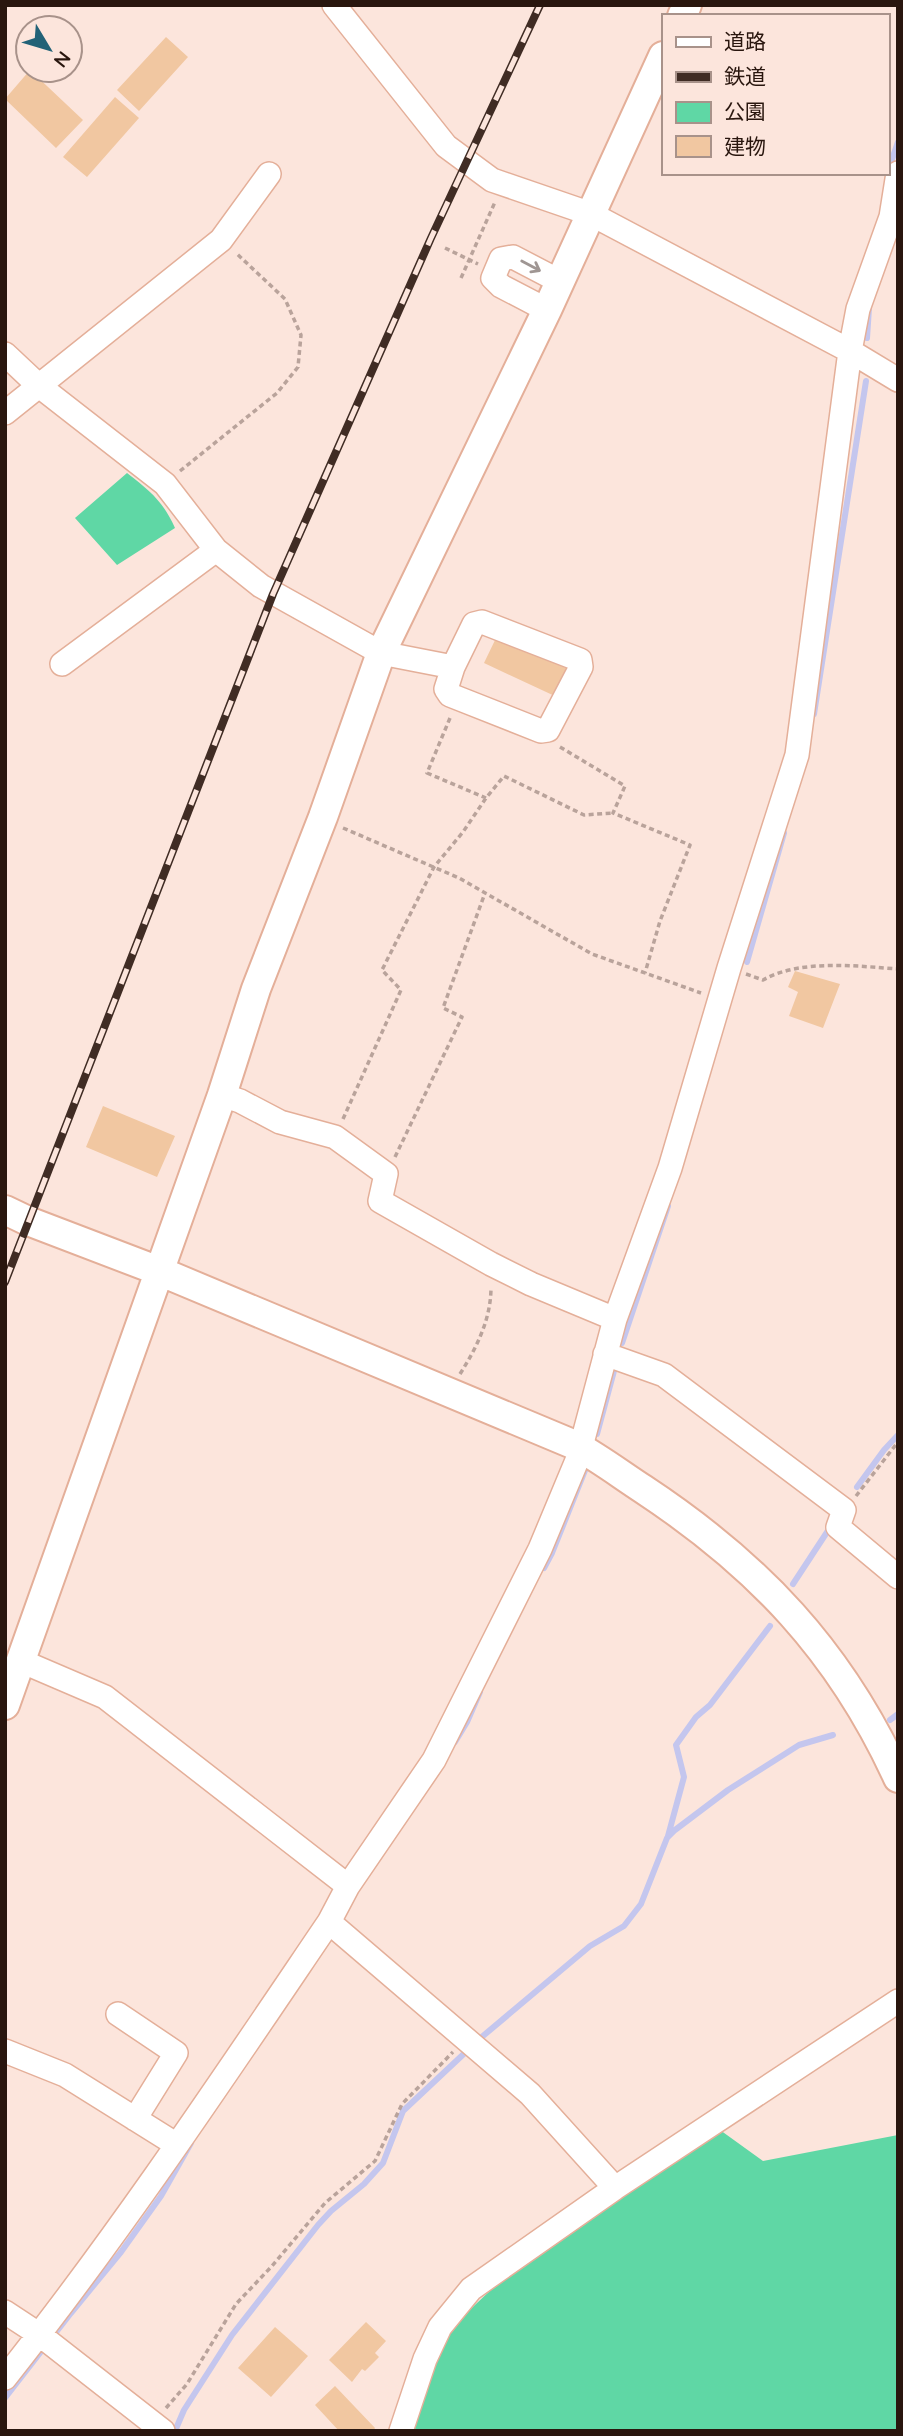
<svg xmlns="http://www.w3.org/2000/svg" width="903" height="2436" font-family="Quicksand,'Noto Sans JP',sans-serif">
<rect width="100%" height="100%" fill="#fce5dc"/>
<!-- green -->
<path fill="#5fd7a5" d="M127,473C150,491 163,501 175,528L117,565L75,518Z
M720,2130L763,2161L898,2135V2431H409L443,2335L511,2271Z"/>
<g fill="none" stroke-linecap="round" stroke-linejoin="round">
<!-- stream -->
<path stroke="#c4c6ee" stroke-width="6" d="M888,171L898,142
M867,338L869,308
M814,714L866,381
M747,962L784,833
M622,1343L668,1206
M597,1434L614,1371
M857,1487L884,1450L898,1435
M544,1568L552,1553L586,1468
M793,1584L831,1526
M890,1720L898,1714
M455,1742L467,1722L480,1692
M668,1836L684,1777L676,1745L696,1717L710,1705L770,1626
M477,2041L590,1946L624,1926L641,1904L667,1838L675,1830L728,1790L799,1745L833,1735
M5,2398L71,2313L121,2252L161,2196L191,2143
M175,2431L184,2410L232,2335L318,2225L331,2211L364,2184L383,2163L403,2111L469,2049"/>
</g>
<!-- building -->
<path fill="#f1c7a1" d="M166,37L188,57L139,111L117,90Z
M30,70L83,120L56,148L5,99Z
M115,97L139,118L87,177L63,157Z
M497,636L572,671L559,698L484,663Z
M795,971L840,984L823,1028L789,1016L798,992L788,987Z
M103,1106L175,1136L157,1177L86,1147Z
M366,2322L386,2341L375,2353L379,2357L365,2371L362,2369L352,2382L329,2360Z
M275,2327L308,2356L271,2397L238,2368Z
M335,2386L375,2428L373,2431H339L315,2405Z"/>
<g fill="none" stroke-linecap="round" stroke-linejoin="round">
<defs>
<path id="minor" d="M334,5L446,146L492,180L591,214L850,351L898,380
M547,310L501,286L493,278L501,259L513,257L561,282
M5,354L38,385L165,484L216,550L261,586L381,653L453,667L474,624L482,622L580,660L581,667L548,730L541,731L450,695L446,689L453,667
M5,413L221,240L269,174
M62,664L216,550
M222,1095L240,1101L280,1122L335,1137L386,1174L380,1201L491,1264L531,1284L615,1319
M605,1354L664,1375L844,1510L838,1527L898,1577
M21,1661L105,1697L348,1886
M329,1922L530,2094L615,2188
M118,2014L176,2053L135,2119
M5,2051L65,2075L177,2145
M5,2312L40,2335L163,2431
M5,2378C121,2232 224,2077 329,1922L348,1886L434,1760L540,1549L578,1458L615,1319L670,1168L729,968L797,755L850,351L858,309L891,217L898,173
M401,2431L425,2359L440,2327L471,2289L615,2188L898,2001"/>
<path id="tertiary" d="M682,16L687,5
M5,1210L28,1221L159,1271L575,1445C599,1458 620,1474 643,1489C758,1565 840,1651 898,1778
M5,1705L222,1095L256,989L323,817L381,653L547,310L663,56"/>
</defs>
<!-- minor casing -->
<use href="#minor" stroke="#e4af99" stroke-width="26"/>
<!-- tertiary casing -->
<use href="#tertiary" stroke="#e4af99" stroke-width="32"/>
<!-- path -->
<path stroke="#b9a39b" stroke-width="3.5" stroke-dasharray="5 3.5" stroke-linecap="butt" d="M445,248L478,264
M461,278L495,202
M180,471L277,393L298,367L301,335L285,299L236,253
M450,718L427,773L486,798
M560,747L625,786L613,813L690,845L660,921L645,973
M343,828L459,878L592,954L701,993
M746,974L763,980C800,959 857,966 898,969
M343,1119L401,990L382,970L434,867L463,832L486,798L504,776L584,815L613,813
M395,1157L462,1017L443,1008L485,893
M460,1374C477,1347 491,1319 491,1287
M856,1496L898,1442
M166,2408L187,2384L236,2304L272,2266L325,2203L375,2161L402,2104L453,2052"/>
<!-- minor -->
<use href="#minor" stroke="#fff" stroke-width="23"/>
<!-- tertiary -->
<use href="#tertiary" stroke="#fff" stroke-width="28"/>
<defs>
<path id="rail" d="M5,1282L273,594L431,238L540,5"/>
</defs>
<!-- rail casing -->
<use href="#rail" stroke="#402c24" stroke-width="8"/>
<!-- rail -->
<use href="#rail" stroke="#fce5dc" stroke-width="5" stroke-dasharray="16" stroke-linecap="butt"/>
</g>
<!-- one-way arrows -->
<defs><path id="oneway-shaft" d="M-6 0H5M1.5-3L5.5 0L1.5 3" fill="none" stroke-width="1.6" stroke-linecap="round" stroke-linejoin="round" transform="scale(1.75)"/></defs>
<use stroke="#9f9693" href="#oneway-shaft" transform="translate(531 266) rotate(28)"/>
<!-- border -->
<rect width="903" height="2436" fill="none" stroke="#29160e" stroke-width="14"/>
<!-- legend -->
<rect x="662" y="14" width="228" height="161" fill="#fce5dc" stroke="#a8928a" stroke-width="2"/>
<rect x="676" y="37" width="35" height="10" fill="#ffffff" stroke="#a8928a" stroke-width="2"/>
<text x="724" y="49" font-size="21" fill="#29160e">道路</text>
<rect x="676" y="72" width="35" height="10" fill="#402c24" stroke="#a8928a" stroke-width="2"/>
<text x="724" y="84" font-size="21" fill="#29160e">鉄道</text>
<rect x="676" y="102" width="35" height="21" fill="#5fd7a5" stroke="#a8928a" stroke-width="2"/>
<text x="724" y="119" font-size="21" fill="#29160e">公園</text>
<rect x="676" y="136" width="35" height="21" fill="#f1c7a1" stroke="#a8928a" stroke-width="2"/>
<text x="724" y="154" font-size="21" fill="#29160e">建物</text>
<!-- north arrow -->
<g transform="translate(49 49) rotate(128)"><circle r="33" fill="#fce5dc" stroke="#a8928a" stroke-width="2"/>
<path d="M0-5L12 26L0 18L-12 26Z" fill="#226277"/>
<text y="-10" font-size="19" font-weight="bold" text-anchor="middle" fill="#29160e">N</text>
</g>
</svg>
